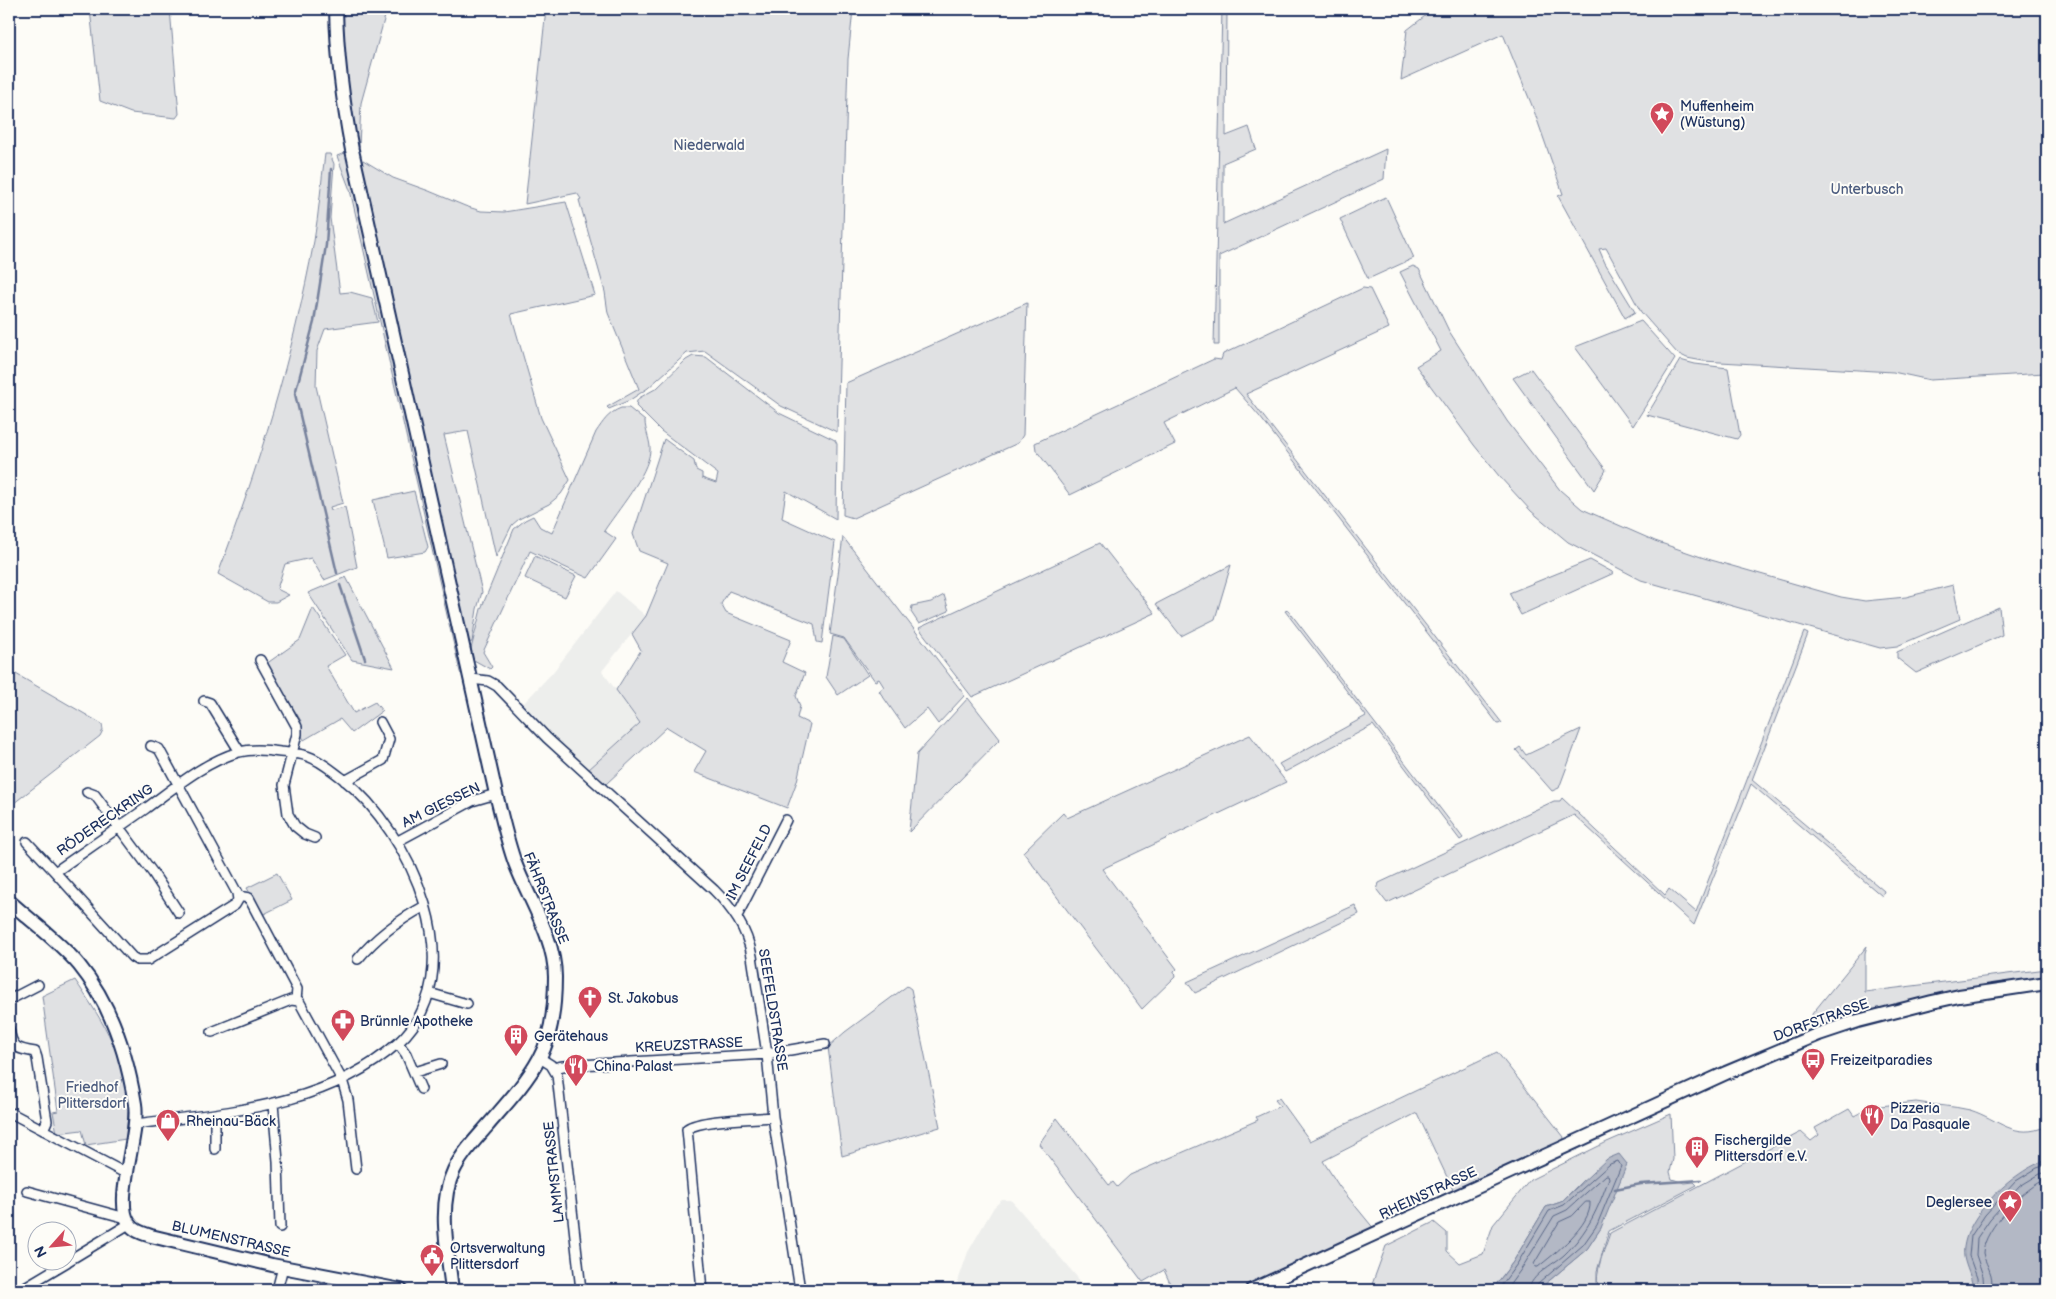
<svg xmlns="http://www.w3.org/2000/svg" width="2056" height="1299" font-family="'Balsamiq Sans',sans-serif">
<rect width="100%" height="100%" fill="#fdfcf7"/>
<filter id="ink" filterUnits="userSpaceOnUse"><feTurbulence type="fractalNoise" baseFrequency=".02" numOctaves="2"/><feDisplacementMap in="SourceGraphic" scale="10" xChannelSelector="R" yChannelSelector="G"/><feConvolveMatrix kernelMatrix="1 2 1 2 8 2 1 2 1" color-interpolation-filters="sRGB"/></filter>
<g filter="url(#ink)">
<!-- built -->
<path fill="#edeeec" d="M616,591L646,616L602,671L640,723L588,770L523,704L553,672Z
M1002,1200H1011L1077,1277L1082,1290H955L968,1252L994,1207Z"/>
<!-- green -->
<path fill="#e0e1e3" stroke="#7e88a0" d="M90,9H170L179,114L176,118L131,113L100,101Z
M341,9H387L361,103L359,147C343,117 344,45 341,9Z
M546,9H853L848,59L837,432L781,406L705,351L687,353L648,388L630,400L609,409L607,407L639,389L608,313L605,292L579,200L581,199L577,193L525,204Z
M1222,9H1227L1226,136L1249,127L1256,149L1223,163V224L1386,149L1384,179L1219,256V345H1214Z
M1434,9H2047V378L2045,373L1930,380L1893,372L1703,361L1687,358L1677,353L1641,312L1606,248L1599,249L1605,263L1635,312L1625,318L1558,196L1563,194L1533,108L1503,34L1401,80L1407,30Z
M345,153L348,155L463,674H461L460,672L350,190L337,156Z
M325,154H330L334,164L330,218L340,293L350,292L372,298L378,322L325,329L317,351L316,386L343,503L330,507L331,510L345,507L357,567L324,580L311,558L285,564L277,589L289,595L276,602H268L218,574C259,466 293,355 314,241C319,212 321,183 325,154Z
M363,160L393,178L429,191L465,206L481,211L504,212L566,202L595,295L511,314L541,418L570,480L561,494L549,504L519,519L512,525L496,557L468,431L444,435L482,592L477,609L472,642L467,643L360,165Z
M1386,197L1414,258L1368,279L1340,219Z
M1413,266L1419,269L1449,331L1507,421L1560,490L1582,509L1655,541L1704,558L1841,597L1865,601L1906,597L1953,585L1960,619L1897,646L1880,648L1641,580L1568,542L1531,511L1499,476L1474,445L1416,366L1441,351L1400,272Z
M1363,288L1370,289L1389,328L1246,394L1502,723L1498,724L1260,417L1235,388L1164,423L1175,444L1070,495L1036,450L1035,443L1214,359L1221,360L1223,354Z
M1027,303L1023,435L1018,443L853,518L843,515L846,383Z
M1641,321L1675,359L1633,426L1575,347Z
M693,356L706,357L779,413L835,440L837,444L836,519L786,491L782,518L835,542L822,643L817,642L814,624L729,591L721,604L726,613L791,640L782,662L805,673L796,696L800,706L797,718L810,724L797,781L787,808L694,772L706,751L667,727L606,784L588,770L640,723L616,690L641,650L632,634L646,616L668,563L639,551L633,534L664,439L694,461L696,470L702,473V478L716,483L718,474L661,431L636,406L637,401L639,398L657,388L686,360Z
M1680,360L1695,364L1728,368L1740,435L1737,439L1647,415Z
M1531,369L1606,470L1594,490L1513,378Z
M621,408H629L645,421C645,431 651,442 650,451C648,475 617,511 604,531L616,539L588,578L530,551L483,652L492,667L490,669L472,659L470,653L481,609L514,529L525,520L533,516L540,527L552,533L596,432C603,422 608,413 621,408Z
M414,491L428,547L425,552L387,558L373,500Z
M843,537L963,693L964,696L938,724L927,709L905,728L879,691L884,687L879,679L875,681L844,638L830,634Z
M1100,543L1155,613L972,697L919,628Z
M535,556L576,576L565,597L525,578Z
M1590,560L1614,573L1521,615L1509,593Z
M1231,565L1215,619L1181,636L1156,604Z
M346,577L394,668L352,660L308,593Z
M944,595L949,611L919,624L911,612L912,606L931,602Z
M1999,607L2002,635L1916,673L1897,658V652Z
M313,608L345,655L326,666L354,713L375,702L382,711L352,733L340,719L304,740L301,734V721L266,664L300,640Z
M1288,610L1463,838L1460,840L1373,725L1285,772L1279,764L1366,716L1285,611Z
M1804,632L1808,634L1752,780L1884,891L1882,896L1751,784L1694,925L1574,815L1387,903L1377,890L1379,883L1554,801H1560L1562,798L1665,895L1669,889L1696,912Z
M833,636L844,639L868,675L838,695L826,677Z
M9,670L102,724L103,730L100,736L9,807Z
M968,698L1000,739L909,832L917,754Z
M1581,729L1559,788L1552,791L1516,750L1520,747L1526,755Z
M1250,735L1286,782L1102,869L1177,969L1174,972L1175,977L1142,1009L1023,852L1063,813L1067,818Z
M277,873L292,900L262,915L247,888Z
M1355,905L1359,914L1195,993L1187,982Z
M1867,946L1865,953V992L2047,969V978L1956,991L1893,1005L1815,1030L1812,1014Z
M75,980C99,1016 123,1051 128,1096C129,1109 127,1125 126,1139L86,1145L82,1130L57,1133L53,1112L58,1111L42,996Z
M907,986L911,989L940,1127L842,1156L828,1047L845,1032Z
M1497,1052L1564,1137L1562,1142L1454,1192L1417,1113L1323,1161L1339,1186L1375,1230L1273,1278L1241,1290H1173L1164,1270L1143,1282L1039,1144L1057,1118L1109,1185L1113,1182L1117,1187L1130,1175L1258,1120L1256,1117L1280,1106L1275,1100L1279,1098L1310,1141Z
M1916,1102C1933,1105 1953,1106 1970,1110C1999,1119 2014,1141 2047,1126V1290H1599C1593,1274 1605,1249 1610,1233L1801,1132L1811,1141L1819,1135L1815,1128L1849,1109L1854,1116L1871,1107Z
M1671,1114L1673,1159L1670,1172L1672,1179L1685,1183L1694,1182L1697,1185L1609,1231L1597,1271V1290H1538L1587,1249L1601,1228L1583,1180L1561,1202L1546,1207L1513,1262L1492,1290H1370L1386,1246L1434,1222L1447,1233V1251L1460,1263L1483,1254L1493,1225L1530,1180L1607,1142Z"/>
<!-- water -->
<path fill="#b3b8c5" stroke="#76819c" d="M1619,1154L1627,1164L1601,1228L1587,1249L1538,1290H1492L1513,1262L1546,1207L1561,1202L1607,1159Z
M2047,1160V1290H1973C1972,1277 1966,1268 1964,1257C1959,1220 2015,1169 2047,1160Z"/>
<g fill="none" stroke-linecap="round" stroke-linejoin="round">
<!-- shore -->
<path stroke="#586687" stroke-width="1" d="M1586,1202H1590C1592,1225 1554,1254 1538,1267H1535L1534,1264L1559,1222L1572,1216Z
M1498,1290L1517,1264L1549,1211L1564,1205L1610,1164L1618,1161L1621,1166L1597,1225L1583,1245L1538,1284L1536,1290
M1506,1290L1522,1268L1554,1216L1567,1210L1606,1175H1608L1609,1178C1598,1209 1588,1232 1564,1255C1554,1264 1530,1275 1529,1290
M1978,1290L1977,1278L1969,1256L1971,1236L1985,1215L2016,1181L2037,1168L2047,1165
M1984,1290L1983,1276L1976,1255L1977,1238L1990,1219L2020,1186L2040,1174L2047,1172
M1992,1290C1992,1285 1992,1280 1991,1275C1989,1267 1984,1260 1983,1253C1983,1229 2026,1186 2047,1179"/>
<!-- stream -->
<path stroke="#76819c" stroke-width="2.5" d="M331,169L326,245L314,322L295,394L337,573
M340,585L365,659
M1615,1189L1641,1184L1701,1180"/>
<defs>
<path id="street" d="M260,660L297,727V734L284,785L288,814L295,826L305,834L315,838
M471,679L488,681L497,686L547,738L714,890C733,909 747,929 752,956L767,1054L773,1117L800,1290
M204,701L210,703L240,752
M345,781L383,760L389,739L380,722
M87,792L95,795L153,873L179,913
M398,841L472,801L496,794
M27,842L55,872
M238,896L249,898L297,989L296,1000
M737,916L786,820
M358,959C377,936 399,920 425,906
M429,993L467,1004
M9,1000L38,985
M9,1029C12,1048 17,1049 35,1052L37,1058L47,1121L43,1130
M212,1032L291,1000L299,1001L342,1080L348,1100L356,1169
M398,1043L406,1054L421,1089
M540,1058L551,1065L557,1075L581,1290
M553,1068L563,1066L767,1054L825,1044
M415,1072L441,1064
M273,1104L278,1161L280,1227
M9,1112L127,1174
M136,1124C227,1112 326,1107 398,1043C476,972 410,831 342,778C331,770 320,760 307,756C299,753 289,753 280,752C267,750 252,749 239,752C204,762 174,788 145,809C115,830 85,851 55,872L132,957L137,960H148L235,905L238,900L237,893L159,749L151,746
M215,1149V1114
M27,1191L126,1218
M68,1261L129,1224
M20,1290L67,1262
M277,1290L283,1267
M702,1290L687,1129C701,1119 754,1119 773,1117"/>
<path id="secondary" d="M336,9C337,56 343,103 352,150L496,794C502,817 507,841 515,863C529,900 555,938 555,977C555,1003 552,1036 539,1059C526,1083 506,1104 488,1125C476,1139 462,1153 454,1170C437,1205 448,1253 452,1290
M9,901C32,922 59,941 79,965C111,1004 127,1054 135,1104C140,1133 113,1202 129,1223C134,1231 142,1233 151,1236L272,1265L401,1290
M1252,1290L1726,1073L1819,1034L1858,1021L1932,1002L1959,996L2047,983"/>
</defs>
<!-- street casing -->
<use href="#street" stroke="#1b2f5e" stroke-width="12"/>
<!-- secondary casing -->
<use href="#secondary" stroke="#1b2f5e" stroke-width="16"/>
<!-- street -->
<use href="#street" stroke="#fdfcf7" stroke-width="9"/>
<!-- secondary -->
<use href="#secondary" stroke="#fdfcf7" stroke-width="12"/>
</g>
</g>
<!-- icons -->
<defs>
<symbol id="sight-pin" viewBox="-11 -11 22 30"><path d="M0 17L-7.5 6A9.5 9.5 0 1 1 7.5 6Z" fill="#d1495b" stroke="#fdfcf7"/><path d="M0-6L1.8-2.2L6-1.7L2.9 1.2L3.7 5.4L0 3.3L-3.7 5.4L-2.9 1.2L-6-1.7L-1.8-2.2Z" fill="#fff"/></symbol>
<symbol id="church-pin" viewBox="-11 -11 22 30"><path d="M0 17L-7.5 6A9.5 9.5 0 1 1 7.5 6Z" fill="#d1495b" stroke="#fdfcf7"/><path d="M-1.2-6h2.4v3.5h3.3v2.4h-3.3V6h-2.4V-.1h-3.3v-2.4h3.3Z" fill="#fff"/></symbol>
<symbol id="pharmacy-pin" viewBox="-11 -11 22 30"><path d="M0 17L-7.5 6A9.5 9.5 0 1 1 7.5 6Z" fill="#d1495b" stroke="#fdfcf7"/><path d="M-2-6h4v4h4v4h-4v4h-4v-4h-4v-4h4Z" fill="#fff"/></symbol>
<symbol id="building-pin" viewBox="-11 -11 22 30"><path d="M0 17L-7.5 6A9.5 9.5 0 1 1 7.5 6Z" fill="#d1495b" stroke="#fdfcf7"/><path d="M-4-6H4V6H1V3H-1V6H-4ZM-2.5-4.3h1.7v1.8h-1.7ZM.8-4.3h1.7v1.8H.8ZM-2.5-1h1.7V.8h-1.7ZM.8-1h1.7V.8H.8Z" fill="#fff"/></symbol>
<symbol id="bus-pin" viewBox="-11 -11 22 30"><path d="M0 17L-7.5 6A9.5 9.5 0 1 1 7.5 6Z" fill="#d1495b" stroke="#fdfcf7"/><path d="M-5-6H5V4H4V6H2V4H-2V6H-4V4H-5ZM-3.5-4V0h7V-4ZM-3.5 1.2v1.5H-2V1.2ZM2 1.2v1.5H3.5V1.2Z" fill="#fff"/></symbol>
<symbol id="restaurant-pin" viewBox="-11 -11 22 30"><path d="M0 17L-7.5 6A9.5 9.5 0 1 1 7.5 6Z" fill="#d1495b" stroke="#fdfcf7"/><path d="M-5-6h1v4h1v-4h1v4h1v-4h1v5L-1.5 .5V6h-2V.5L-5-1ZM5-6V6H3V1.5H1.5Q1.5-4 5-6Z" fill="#fff"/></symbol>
<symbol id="shop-pin" viewBox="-11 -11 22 30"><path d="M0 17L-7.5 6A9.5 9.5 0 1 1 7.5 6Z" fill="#d1495b" stroke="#fdfcf7"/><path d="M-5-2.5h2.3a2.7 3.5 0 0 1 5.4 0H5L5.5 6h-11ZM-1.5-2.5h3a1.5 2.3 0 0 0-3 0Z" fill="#fff"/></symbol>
<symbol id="civic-pin" viewBox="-11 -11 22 30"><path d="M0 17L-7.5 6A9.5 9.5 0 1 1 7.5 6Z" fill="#d1495b" stroke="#fdfcf7"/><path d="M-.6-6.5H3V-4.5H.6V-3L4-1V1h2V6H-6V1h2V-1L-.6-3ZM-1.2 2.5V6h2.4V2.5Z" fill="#fff"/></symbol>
</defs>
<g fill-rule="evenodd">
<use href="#sight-pin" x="1648" y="100" width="28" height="38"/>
<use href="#church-pin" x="576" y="984" width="28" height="38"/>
<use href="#pharmacy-pin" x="329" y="1007" width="28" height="38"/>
<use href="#building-pin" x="502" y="1022" width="28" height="38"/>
<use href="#bus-pin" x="1799" y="1046" width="28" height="38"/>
<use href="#restaurant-pin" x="562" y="1052" width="28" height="38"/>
<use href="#restaurant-pin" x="1858" y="1102" width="28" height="38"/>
<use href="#shop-pin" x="154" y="1107" width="28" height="38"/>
<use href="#building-pin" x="1683" y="1134" width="28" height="38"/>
<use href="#sight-pin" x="1996" y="1188" width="28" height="38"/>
<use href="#civic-pin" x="418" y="1242" width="28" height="38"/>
</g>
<g text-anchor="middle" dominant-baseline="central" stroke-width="4" stroke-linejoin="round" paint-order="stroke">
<!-- poi labels -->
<g font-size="14" fill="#1b2f5e" stroke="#fdfcf7" text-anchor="start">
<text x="1680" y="106">Muffenheim<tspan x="1680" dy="16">(Wüstung)</tspan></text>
<text x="608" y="998">St. Jakobus</text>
<text x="360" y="1021">Brünnle Apotheke</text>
<text x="534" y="1036">Gerätehaus</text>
<text x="1830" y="1060">Freizeitparadies</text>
<text x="594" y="1066">China Palast</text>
<text x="1890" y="1108">Pizzeria<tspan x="1890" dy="16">Da Pasquale</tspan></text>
<text x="186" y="1121">Rheinau-Bäck</text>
<text x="1714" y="1140">Fischergilde<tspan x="1714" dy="16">Plittersdorf e.V.</tspan></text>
<text x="1992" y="1202" text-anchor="end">Deglersee</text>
<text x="450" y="1248">Ortsverwaltung<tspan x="450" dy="16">Plittersdorf</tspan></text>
</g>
<!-- park labels -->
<g font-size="14" fill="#4c5c7f" stroke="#fdfcf7">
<text x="709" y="145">Niederwald</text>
<text x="1867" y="189">Unterbusch</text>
<text x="92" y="1087">Friedhof<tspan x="92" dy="16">Plittersdorf</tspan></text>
</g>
<!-- street labels -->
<g font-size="14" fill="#1b2f5e" stroke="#fdfcf7">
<text transform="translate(441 805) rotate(-26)">AM GIESSEN</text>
<text transform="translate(105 820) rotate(-35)">RÖDERECKRING</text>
<text transform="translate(749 862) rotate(-63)">IM SEEFELD</text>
<text transform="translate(546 898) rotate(68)">FÄHRSTRASSE</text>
<text transform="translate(773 1010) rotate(81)">SEEFELDSTRASSE</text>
<text transform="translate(1821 1020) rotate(-20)">DORFSTRASSE</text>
<text transform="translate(689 1045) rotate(-3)">KREUZSTRASSE</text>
<text transform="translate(554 1172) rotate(-96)">LAMMSTRASSE</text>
<text transform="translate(1428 1193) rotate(-25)">RHEINSTRASSE</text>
<text transform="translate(231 1239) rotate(13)">BLUMENSTRASSE</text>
</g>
</g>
<!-- margin -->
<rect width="2056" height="1299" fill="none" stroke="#fdfcf7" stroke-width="30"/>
<rect x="15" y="15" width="2026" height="1269" fill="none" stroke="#1b2f5e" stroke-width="2" filter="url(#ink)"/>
<!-- north arrow -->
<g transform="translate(52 1246) rotate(243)"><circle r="24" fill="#fdfcf7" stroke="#a3aaba"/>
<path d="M0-4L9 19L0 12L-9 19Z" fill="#d1495b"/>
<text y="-8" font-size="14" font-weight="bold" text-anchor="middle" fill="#1b2f5e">N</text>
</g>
</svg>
